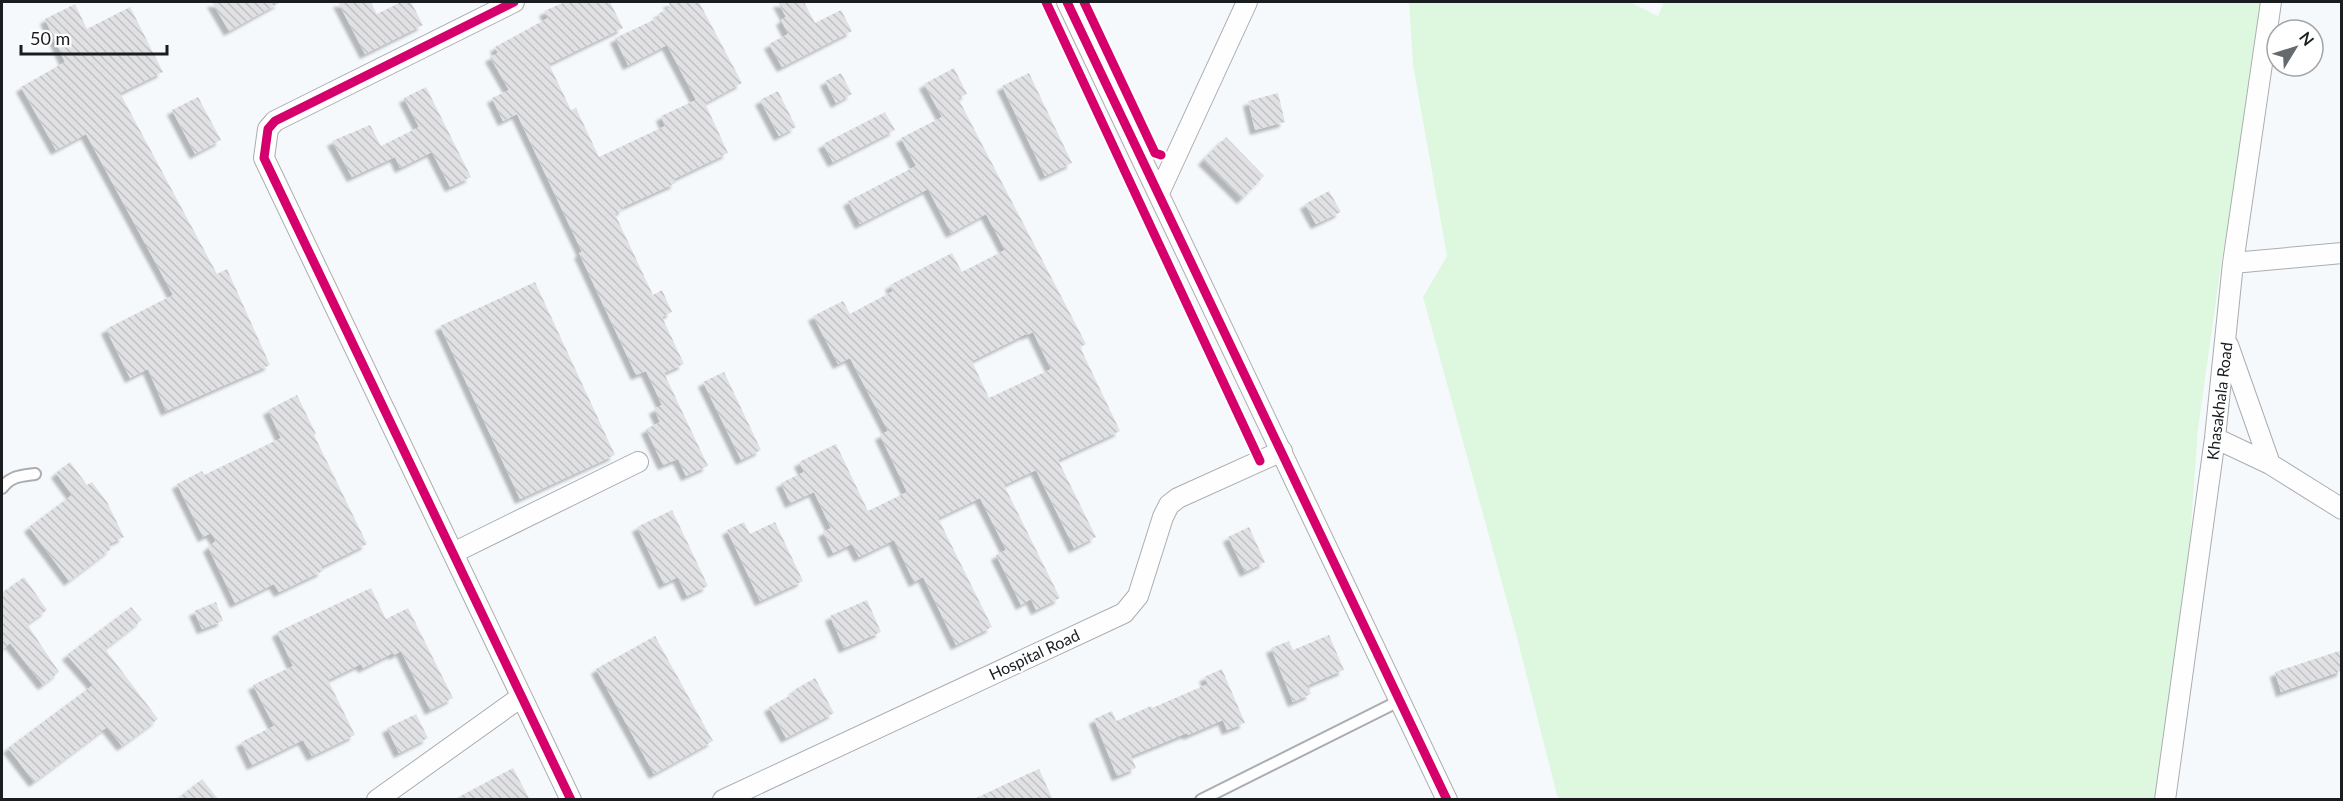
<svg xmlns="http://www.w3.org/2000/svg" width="2343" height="801" font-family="Lato,sans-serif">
<defs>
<pattern id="building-back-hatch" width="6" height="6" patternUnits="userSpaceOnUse" patternTransform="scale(1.5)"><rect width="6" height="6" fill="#e1e1e4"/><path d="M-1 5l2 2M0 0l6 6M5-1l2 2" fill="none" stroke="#c0c1c3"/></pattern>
<filter id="shadow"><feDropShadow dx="-5" dy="5" stdDeviation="1.5" flood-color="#0004"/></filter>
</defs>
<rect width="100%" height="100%" fill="#f6f9fc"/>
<!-- green -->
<path fill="#def8df" d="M1409,2H1630L1658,16L1664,2H2267L2222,258L2198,429L2182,652L2163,799H1558L1515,630L1423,297L1447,256L1413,65Z"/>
<!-- building -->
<path fill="url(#building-back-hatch)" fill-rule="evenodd" filter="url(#shadow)" d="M212,2H281L229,31Z
M338,2H371L377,14L401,2H411L423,25L365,54Z
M565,2H610L623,28L549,64L571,110L576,108L599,157L665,126L661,116L696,100L667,45L628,65L615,38L660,17L658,14L671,7L668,2H699L742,83L705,103L728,153L674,179L676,183L623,207L624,209L615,214L653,295L662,290L672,312L662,317L684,364L664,373L708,466L686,476L678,459L663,465L646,429L660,422L654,409L662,405L646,371L636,375L579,253L582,252L517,114L503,121L492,98L509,90L490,57L498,53L495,47L548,18L544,11Z
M778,2H804L815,23L841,10L852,31L782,67L769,44L788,34L781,20L786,17Z
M75,4L87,29L130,7L163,72L120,93L217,274L227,269L270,365L166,411L148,369L130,378L106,329L173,295L86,134L56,150L21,87L65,62L45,19Z
M954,68L967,94L958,98L1086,344L1080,347L1120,431L1058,460L1096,537L1074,548L1036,470L1004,485L1060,598L1036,610L1031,599L1021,605L996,555L1006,550L980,498L938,518L992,627L956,645L923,577L914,582L894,540L859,557L852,544L833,553L823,532L831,528L814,492L790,503L781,483L804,472L799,462L836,444L868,511L907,492L880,435L888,431L850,358L838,364L813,316L843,301L850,314L893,291L890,285L952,253L962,272L1005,250L986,214L951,233L928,189L860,224L848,201L916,166L901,138L942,117L924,84ZM1033,332L1051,369L989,398L972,361L1026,334L1027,335Z
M841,73L852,94L836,103L825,81Z
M1029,73L1072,163L1045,176L1002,86Z
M426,87L471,177L450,187L432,152L400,168L395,157L352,177L332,141L370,125L381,146L419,127L404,98Z
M778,91L796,127L779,136L760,100Z
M1278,93L1285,122L1255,130L1248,101Z
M198,97L221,140L195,154L172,110Z
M885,112L895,130L833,162L823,144Z
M1226,137L1264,176L1242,199L1203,160Z
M1329,191L1341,212L1316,224L1305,204Z
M535,282L615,455L520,499L440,326Z
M724,372L761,450L741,460L703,382Z
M297,395L316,434L314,435L367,544L321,567L323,571L279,592L274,584L235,603L208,547L216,541L211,533L203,537L177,484L202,471L204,475L281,438L268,410Z
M70,462L87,485L92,482L107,502L124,537L109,544L111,549L69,581L29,527L72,495L56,473Z
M672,510L708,586L687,596L678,577L664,584L637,527Z
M744,522L750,534L775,522L803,581L760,601L727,530Z
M1249,527L1265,562L1245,572L1228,537Z
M24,577L47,610L27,624L59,672L43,685L10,643L2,650V593Z
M371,588L386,619L408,608L453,698L430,710L401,651L394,655L393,653L363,668L361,664L328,680L355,735L312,756L303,740L252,765L241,742L274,726L253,685L293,666L277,632Z
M867,600L881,632L844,648L830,616Z
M216,602L223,621L202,629L194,611Z
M131,607L142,620L105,649L158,719L122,746L107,727L34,782L8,748L93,685L67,655Z
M1329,635L1344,670L1308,685L1311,694L1293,702L1271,648L1289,641L1293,650Z
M655,636L713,741L654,774L596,669Z
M2342,650V671L2281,692L2275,672Z
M1222,669L1245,723L1227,730L1223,720L1188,735L1187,733L1131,756L1136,768L1117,776L1094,719L1112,711L1116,721L1151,706L1152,708L1208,684L1204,677Z
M815,678L834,713L786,738L769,707L795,693L794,690Z
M416,714L428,738L399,753L387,728Z
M513,768L530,800H453Z
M1039,769L1053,800H972L1023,776Z
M202,779L219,800H176Z"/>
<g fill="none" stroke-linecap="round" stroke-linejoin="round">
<defs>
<path id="lane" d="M2,488C11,476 20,476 35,474
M1201,800L1401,700"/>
<path id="street" d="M514,2L275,121L268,129L264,158L571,800
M1067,2L1447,800
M1159,193L1247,2
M2233,263L2342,253
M2228,345L2270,464
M2215,438L2270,464L2342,509
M453,553L638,462
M377,800L521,697
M723,800L1124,613L1138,596L1163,517L1169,505L1178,498L1282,451
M2165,800L2215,438L2233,263L2271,2"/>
</defs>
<!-- lane casing -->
<use href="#lane" stroke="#abadb0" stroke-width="14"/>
<!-- street casing -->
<use href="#street" stroke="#abadb0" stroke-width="22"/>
<!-- lane -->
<use href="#lane" stroke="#fefeff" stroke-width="10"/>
<!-- street -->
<use href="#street" stroke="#fefeff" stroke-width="20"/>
<defs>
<path id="cycleway" d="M514,2L275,121L268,129L264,158L571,800
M1046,2L1260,461
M1067,2L1447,800
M1084,2L1155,153L1161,155"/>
</defs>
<!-- cycleway casing -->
<use href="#cycleway" stroke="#fff" stroke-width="13"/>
<!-- cycleway -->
<use href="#cycleway" stroke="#d6006c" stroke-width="9"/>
</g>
<g text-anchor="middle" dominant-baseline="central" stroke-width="4.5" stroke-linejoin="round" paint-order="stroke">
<!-- street labels -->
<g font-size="16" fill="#1a1d20" stroke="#fff">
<text transform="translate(2219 401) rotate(-83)">Khasakhala Road</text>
<text transform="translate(1034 654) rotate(-25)">Hospital Road</text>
</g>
</g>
<!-- border -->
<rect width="2343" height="801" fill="none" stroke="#1a1d20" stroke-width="6"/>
<!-- north arrow -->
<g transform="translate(2295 48) rotate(52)"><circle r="28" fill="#ffffff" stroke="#a3a5a6" stroke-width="1.5"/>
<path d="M0-4.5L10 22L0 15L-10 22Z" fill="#676a6d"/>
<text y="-9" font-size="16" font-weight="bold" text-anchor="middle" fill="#1a1d20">N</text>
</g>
<!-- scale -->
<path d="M21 45v9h146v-9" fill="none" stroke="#1a1d20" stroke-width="3"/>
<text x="30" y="45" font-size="18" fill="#1a1d20" stroke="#ffffff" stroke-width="4.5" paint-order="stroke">50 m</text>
</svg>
